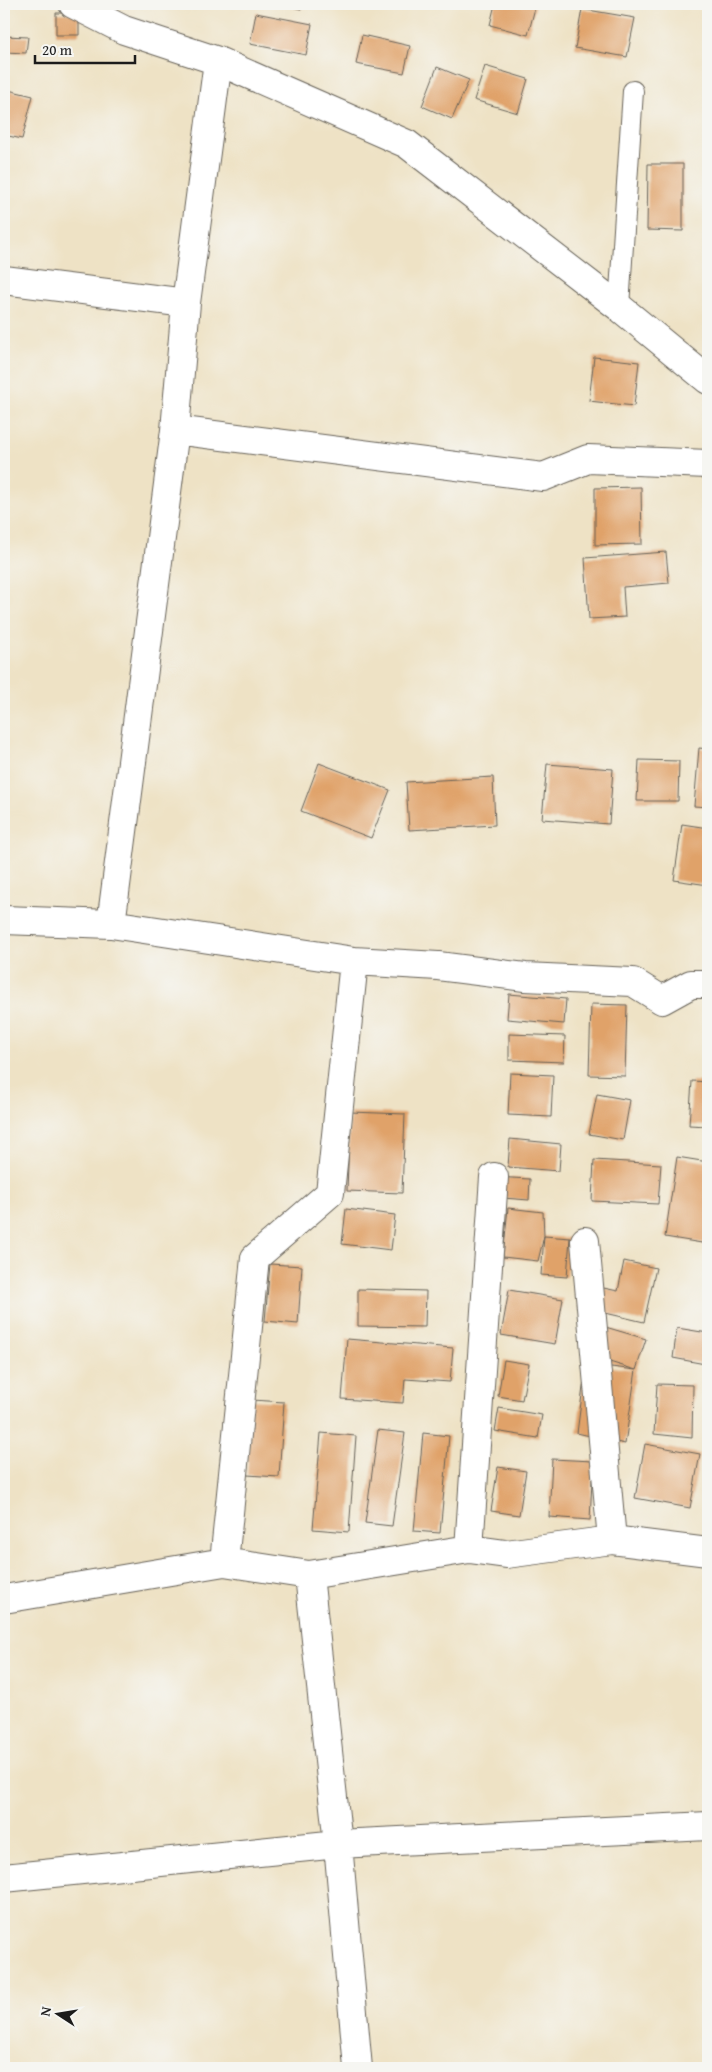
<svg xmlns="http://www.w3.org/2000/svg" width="712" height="2072" font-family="'Gentium Book Plus',serif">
<rect width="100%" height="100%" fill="#f6f6f2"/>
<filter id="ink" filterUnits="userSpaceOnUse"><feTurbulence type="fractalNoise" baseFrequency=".02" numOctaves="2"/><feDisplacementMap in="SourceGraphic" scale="10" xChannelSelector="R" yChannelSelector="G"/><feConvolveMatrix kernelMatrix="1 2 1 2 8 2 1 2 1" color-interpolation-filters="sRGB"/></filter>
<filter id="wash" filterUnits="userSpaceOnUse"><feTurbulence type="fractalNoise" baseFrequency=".0096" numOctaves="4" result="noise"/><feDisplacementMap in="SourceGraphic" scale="20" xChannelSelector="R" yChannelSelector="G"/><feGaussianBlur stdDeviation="1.12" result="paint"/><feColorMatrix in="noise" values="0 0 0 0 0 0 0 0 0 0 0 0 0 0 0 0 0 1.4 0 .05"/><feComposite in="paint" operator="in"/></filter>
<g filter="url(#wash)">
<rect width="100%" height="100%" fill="#eee2c5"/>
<g id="blocks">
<!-- building -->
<path fill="#e0a269" d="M279,4H302L301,9Z
M495,4H536L528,35L490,25Z
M582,9L635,18L627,57L575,48Z
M56,13H79V35H56Z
M256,13L312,24L306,55L250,44Z
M362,35L410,46L404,73L356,64Z
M4,36L28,37L26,53L4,52Z
M485,66L528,79L518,113L474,100Z
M437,67L469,80L452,119L422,106Z
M4,89L33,96L22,139L4,135Z
M648,164H683V231L647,230Z
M594,357L639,362L634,406L589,401Z
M641,487L642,544L595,545V488Z
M666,552L669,583L623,587L625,617L589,619L585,558Z
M699,748L708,749V807L694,806Z
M639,760L679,761L678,801H637Z
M319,763L390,790L371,838L301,811Z
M547,764L613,769L609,824L542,819Z
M493,777L495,825L409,830L406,782Z
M682,824L708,828V885L674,880Z
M509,994L566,999L564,1024L507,1019Z
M591,1004L627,1005L625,1076L589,1075Z
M509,1034L565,1036L564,1062L509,1060Z
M510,1073L553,1075L551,1117L508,1115Z
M692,1081L708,1082V1126L689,1125Z
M597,1094L630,1100L623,1140L589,1134Z
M350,1112L405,1114L402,1193L347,1191Z
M510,1139L561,1144L559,1171L508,1167Z
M677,1157L708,1162V1244L665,1237Z
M594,1160L661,1164L658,1204L592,1201Z
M494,1177L530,1179L529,1200L503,1198Z
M508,1208L543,1212L544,1236L538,1261L503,1257Z
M346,1209L395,1215L391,1250L342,1244Z
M544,1236L570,1238L567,1277L541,1275Z
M624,1261L656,1268L644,1322L584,1308L589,1285L618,1291Z
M270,1264L302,1266L298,1324L265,1321Z
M358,1289L426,1291L425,1327L358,1326Z
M509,1290L563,1299L555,1344L501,1335Z
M592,1323L646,1339L636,1370L583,1354Z
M677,1328L708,1333L705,1364L673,1358Z
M347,1339L453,1348L450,1382L405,1379L403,1403L342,1399Z
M504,1360L529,1364L522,1400L498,1396Z
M586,1364L636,1370L625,1444L577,1433Z
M657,1384L693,1385L692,1438L654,1434Z
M252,1400L284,1402L279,1477L247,1475Z
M499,1408L542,1415L538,1438L495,1431Z
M378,1430L405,1433L392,1526L365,1523Z
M321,1433L356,1436L349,1532L313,1529Z
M423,1433L449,1436L440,1533L414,1531Z
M645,1444L700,1454L690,1508L635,1498Z
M552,1459L593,1461L590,1520L549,1517Z
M498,1467L526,1471L519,1515L491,1511Z"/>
</g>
</g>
<g filter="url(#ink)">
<use href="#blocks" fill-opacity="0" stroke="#666157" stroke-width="1"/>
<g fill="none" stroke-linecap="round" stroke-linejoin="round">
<defs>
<path id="lane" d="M619,307L633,91"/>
<path id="street" d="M73,4L124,30L218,61L407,144L619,307L708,380
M4,280L186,303
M175,430L543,477L588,459L708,464
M4,920L111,924L354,961L438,966L525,977L633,982L662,1000L691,984H708
M111,924L175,430L186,303L218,61
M585,1241L612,1540
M469,1549L494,1177
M224,1562L255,1258L330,1193L354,961
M309,1575L338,1844L358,2068
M4,1599L224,1562L309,1575L469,1549L506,1554L612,1540L708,1552
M4,1878L338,1844L708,1826"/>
</defs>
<!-- lane casing -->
<use href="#lane" stroke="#666157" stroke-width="22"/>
<!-- street casing -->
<use href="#street" stroke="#666157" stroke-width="30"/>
<!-- lane -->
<use href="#lane" stroke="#fff" stroke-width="20"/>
<!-- street -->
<use href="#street" stroke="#fff" stroke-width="28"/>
</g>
</g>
<!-- margin -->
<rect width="712" height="2072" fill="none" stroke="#f6f6f2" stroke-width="20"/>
<!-- north arrow -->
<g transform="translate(58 2014) rotate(282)" stroke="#f6f6f2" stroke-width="4" paint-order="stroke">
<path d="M0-4L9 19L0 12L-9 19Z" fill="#1c1c1c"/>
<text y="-8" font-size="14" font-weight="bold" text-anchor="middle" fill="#1c1c1c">N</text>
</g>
<!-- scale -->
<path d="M35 55v8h100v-8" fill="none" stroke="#1c1c1c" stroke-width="2.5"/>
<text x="42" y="55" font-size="15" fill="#1c1c1c" stroke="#f6f6f2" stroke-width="4" paint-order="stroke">20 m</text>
</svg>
